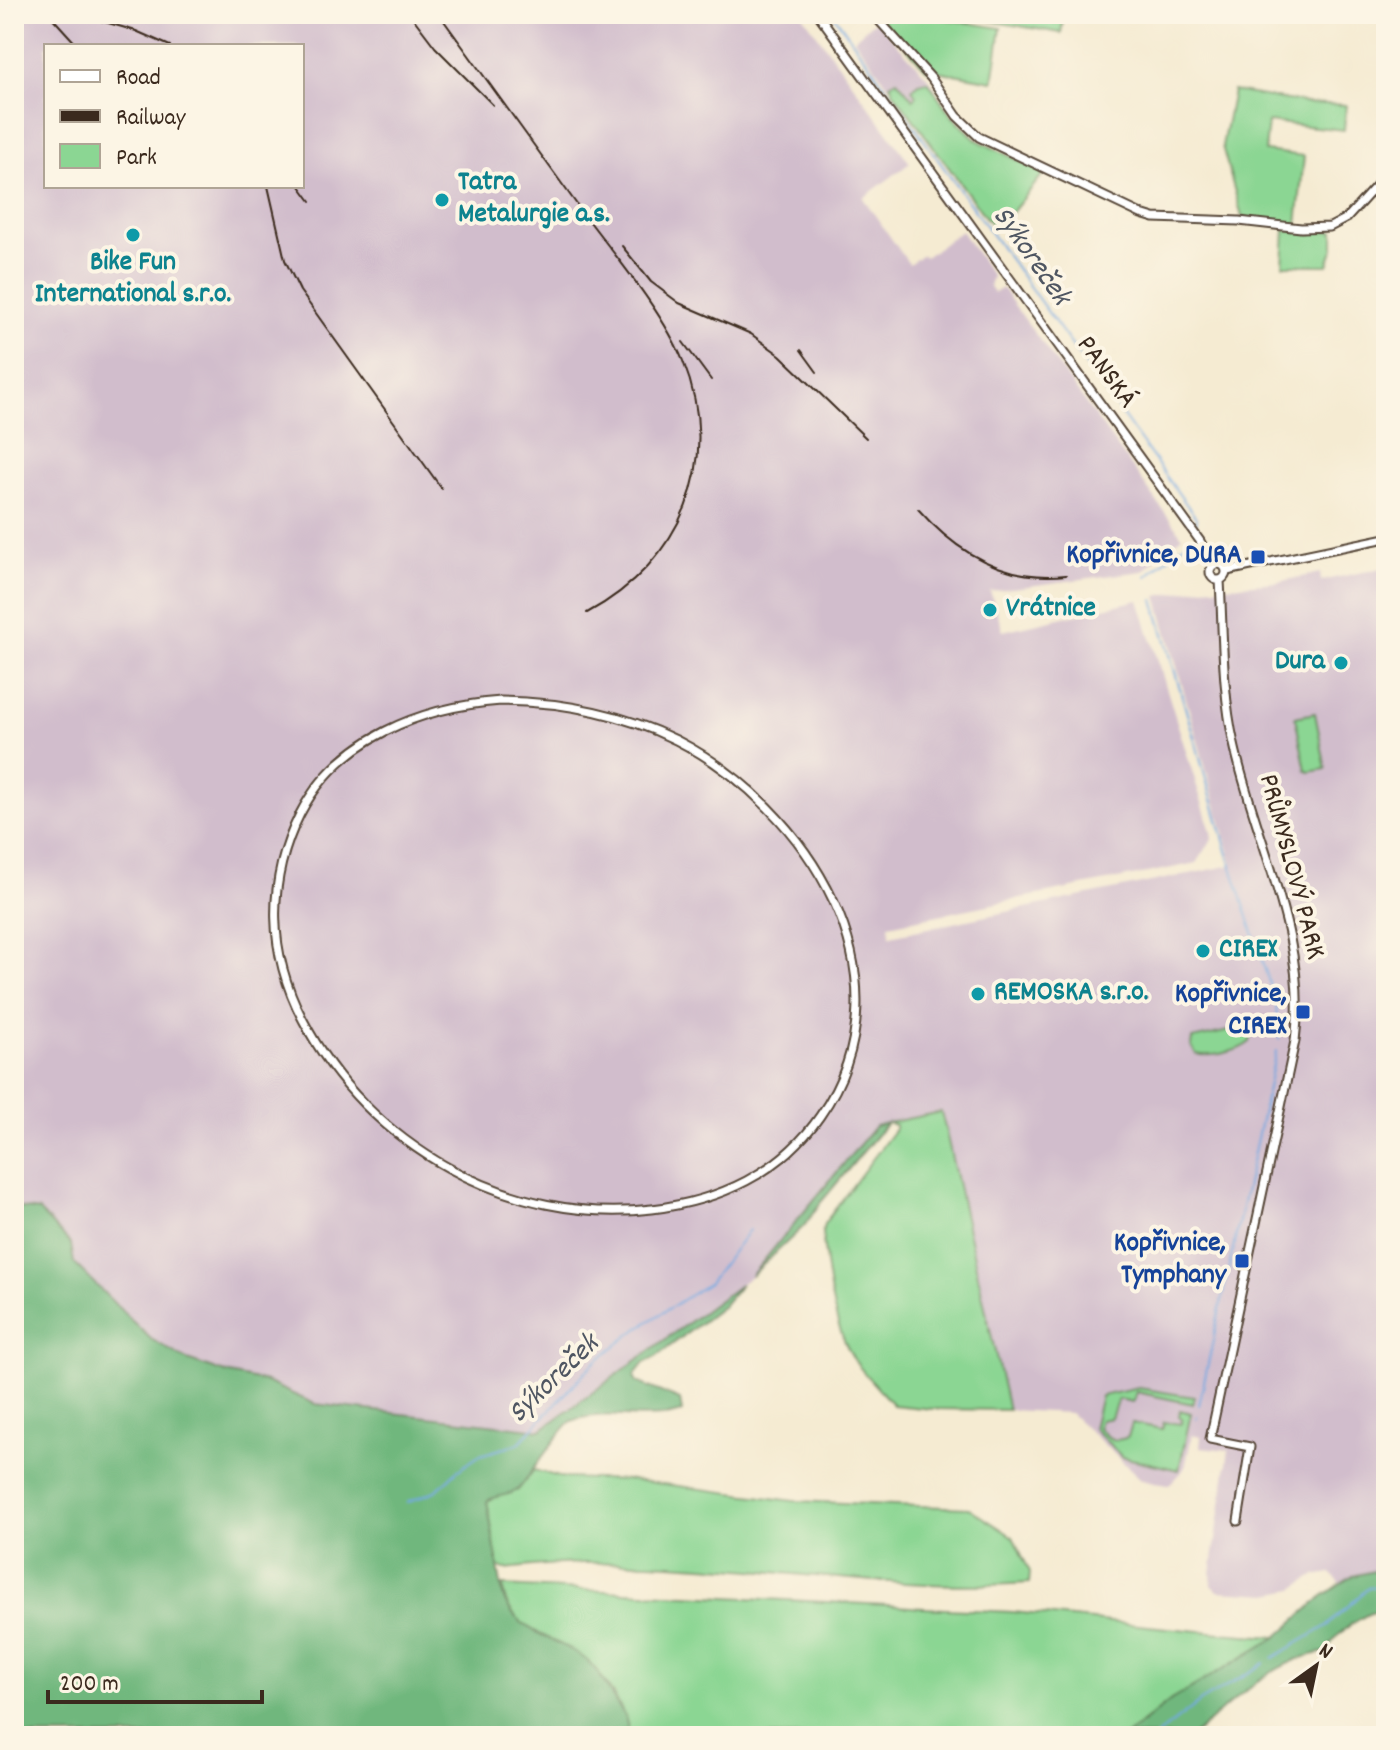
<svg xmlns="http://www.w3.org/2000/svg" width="1400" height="1750" font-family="Dekko,sans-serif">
<rect width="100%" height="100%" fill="#fcf5e5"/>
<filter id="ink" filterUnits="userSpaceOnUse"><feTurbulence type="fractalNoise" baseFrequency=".0125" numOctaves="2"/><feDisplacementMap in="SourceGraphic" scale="16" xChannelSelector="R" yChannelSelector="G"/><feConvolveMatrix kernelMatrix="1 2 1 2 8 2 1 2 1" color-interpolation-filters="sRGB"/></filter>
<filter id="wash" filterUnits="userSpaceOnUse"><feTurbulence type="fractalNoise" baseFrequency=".006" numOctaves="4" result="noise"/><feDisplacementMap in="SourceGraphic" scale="32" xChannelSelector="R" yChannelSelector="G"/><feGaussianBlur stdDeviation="1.8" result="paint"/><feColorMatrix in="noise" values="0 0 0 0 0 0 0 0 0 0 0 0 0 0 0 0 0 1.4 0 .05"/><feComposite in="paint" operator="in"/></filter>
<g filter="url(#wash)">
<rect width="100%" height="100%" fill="#f5ebd2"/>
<!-- industrial -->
<path fill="#d1bdcc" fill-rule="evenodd" d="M14,14H802L910,163L863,198L909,264L922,255L925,257L961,231L992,276L989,286L994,293L1002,288L1182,536L1143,571L990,591L1003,631L1139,600L1213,838L1197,863L889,925L890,936L1233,865L1157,596L1201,588L1278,582L1320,573L1321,581L1386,567V1568L1353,1576L1342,1585L1331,1573L1314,1576L1294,1589L1269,1594L1218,1591L1212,1585L1211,1574L1229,1450L1200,1447L1201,1437L1192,1435L1185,1467L1181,1473L1169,1485L1154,1483L1142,1480L1070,1413L1008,1410L941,1112L875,1126L751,1276L541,1430L315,1404L266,1382L225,1373L187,1360L151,1339L129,1318L74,1263L71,1244L39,1211L14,1207ZM46,46H302V186H46Z
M873,22H877L930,80L950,113L935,89L912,99L901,84L891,87L894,93L854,39Z"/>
<!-- green -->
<path fill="#8bd693" stroke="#638058" stroke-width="2" d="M876,14H915L1001,28L993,81L926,69Z
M947,14H1064L1061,33Z
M897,80L913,99L916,96L912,89L919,83L928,81L951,115L977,140L1044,173L1001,226L995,227L986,218L894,93L890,84Z
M1233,91L1306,103L1346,105L1344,130L1268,122L1265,151L1304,156L1297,225L1242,217L1222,146Z
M1285,230L1312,235L1315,232L1334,231V247L1328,265H1283Z
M1315,713L1326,769L1309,772L1306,770L1295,717Z
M1248,1027L1252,1034L1250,1042C1238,1052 1211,1058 1196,1054L1191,1046L1192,1039Z
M941,1112L946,1132L1008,1410L933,1409L893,1405C881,1391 866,1377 855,1361C831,1324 828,1275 822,1233L824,1224L895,1129V1125L887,1123Z
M1139,1388L1194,1397L1193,1404L1136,1392L1133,1402L1118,1399L1111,1418L1100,1420L1098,1427C1108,1439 1114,1443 1128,1437L1132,1423L1162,1429L1164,1422L1181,1424L1182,1419L1179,1417L1180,1410L1191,1413L1179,1470L1122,1457L1093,1428L1101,1396Z
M534,1470L563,1478L632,1480L794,1501L969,1508L1013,1537L1030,1572L1029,1583C855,1595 680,1545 505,1569L498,1567L487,1501L493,1497L518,1490Z
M503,1586L888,1605C930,1610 970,1609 1012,1612C1100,1620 1188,1632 1277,1637L1171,1700L1126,1736H627C631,1715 603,1678 589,1662C559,1645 503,1626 503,1586Z"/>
<!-- forest -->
<path fill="#70b77d" stroke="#56704e" stroke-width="2" d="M887,1123L821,1202L804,1226L751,1276L875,1126Z
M14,1207L39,1211L71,1244L74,1263L129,1318L151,1339L187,1360L225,1373L266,1382L315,1404L541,1430L741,1284L723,1306L656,1357L644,1363L634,1376L637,1382L680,1400L682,1412C648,1424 604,1408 572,1421C564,1424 529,1477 520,1487C513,1497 496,1494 487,1501L503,1596C514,1631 554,1637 581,1656C597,1666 606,1686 615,1701C623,1713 630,1722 627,1736H14Z
M1386,1568V1608C1366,1612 1335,1632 1326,1652C1272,1660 1233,1701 1193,1736H1126L1171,1700L1277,1637L1323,1596L1353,1576Z"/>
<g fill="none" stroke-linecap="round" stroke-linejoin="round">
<!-- stream -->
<path stroke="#74a9e1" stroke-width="2" d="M833,14L1197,519L1196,523
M1147,576L1185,543
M1154,600L1229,858L1276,1004L1279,1039
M1199,1405L1276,1051
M1196,1419L1197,1416
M407,1503L437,1490L457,1471L480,1455L518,1444L595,1362L640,1327L709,1283L749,1230
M1273,1658L1327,1626L1368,1588L1386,1586
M1156,1736L1201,1701L1265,1663"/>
</g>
</g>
<g filter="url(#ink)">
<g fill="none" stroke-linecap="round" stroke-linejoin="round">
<defs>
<path id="minor" d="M818,14L1200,541L1213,565
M873,14L931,78L957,116L979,137L1141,214L1154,218L1239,221L1301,228L1330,227L1347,218L1386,175
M1210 572a8 8 0 1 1 16 0a8 8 0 1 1-16 0Z
M1227,571L1386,538
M1220,580C1223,635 1222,691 1234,744C1256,844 1309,937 1295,1041L1210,1439L1250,1447L1238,1521
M501,701C562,702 620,712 676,740C807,806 917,978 820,1116C781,1173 719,1201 652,1209C511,1226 368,1146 303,1020C268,953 266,882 300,814C339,738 421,707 501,701Z"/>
</defs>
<!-- minor casing -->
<use href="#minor" stroke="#574739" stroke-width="11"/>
<!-- minor -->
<use href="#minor" stroke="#fff" stroke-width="7"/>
<!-- rail -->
<path stroke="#3b2a1e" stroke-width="2" d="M49,14L78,46
M77,14L136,31L170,46
M410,14L435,47L493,105
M439,14C485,78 532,142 578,206C611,251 663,311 683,361C724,463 681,562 587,613
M14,34V14
M268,186L285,260L300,291L442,489
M300,186L311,201
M622,246L651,282L679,303L751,334L780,355L866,438
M683,342L711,380
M801,350L817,372
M918,509C957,553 1006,582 1066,575"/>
</g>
</g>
<!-- markers -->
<g fill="#0f9aa8" stroke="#fcf5e5" stroke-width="3">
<circle cx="442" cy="200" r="8"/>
<circle cx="133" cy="235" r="8"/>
<circle cx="990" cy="610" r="8"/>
<circle cx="1341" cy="663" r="8"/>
<circle cx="1203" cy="951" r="8"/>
<circle cx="978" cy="994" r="8"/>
</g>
<g fill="#1a4fb4" stroke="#fcf5e5" stroke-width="3">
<rect x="1250" y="549" width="16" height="16" rx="4"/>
<rect x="1295" y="1004" width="16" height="16" rx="4"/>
<rect x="1234" y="1253" width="16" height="16" rx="4"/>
</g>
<g text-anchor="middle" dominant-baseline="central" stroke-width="8" stroke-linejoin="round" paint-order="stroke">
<!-- culture labels -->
<g font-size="28" font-weight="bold" fill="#0d838f" stroke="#fcf5e5" text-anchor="start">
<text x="458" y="184">Tatra<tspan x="458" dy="32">Metalurgie a.s.</tspan></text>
<text x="133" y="264" text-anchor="middle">Bike Fun<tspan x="133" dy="32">International s.r.o.</tspan></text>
<text x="1006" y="610">Vrátnice</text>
<text x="1325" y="663" text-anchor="end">Dura</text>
<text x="1219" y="951">CIREX</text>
<text x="994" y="994">REMOSKA s.r.o.</text>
</g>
<!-- street labels -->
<g font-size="28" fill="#3b2a1e" stroke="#fcf5e5">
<text transform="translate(1105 373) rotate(54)">PANSKÁ</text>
<text transform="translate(1290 867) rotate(75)">PRŮMYSLOVÝ PARK</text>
</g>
<!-- transit labels -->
<g font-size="28" font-weight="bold" fill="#164399" stroke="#fcf5e5" text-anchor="end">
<text x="1242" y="557">Kopřivnice, DURA</text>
<text x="1287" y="996">Kopřivnice,<tspan x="1287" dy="32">CIREX</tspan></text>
<text x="1226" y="1245">Kopřivnice,<tspan x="1226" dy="32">Tymphany</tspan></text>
</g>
<!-- water labels -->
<g font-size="30" font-style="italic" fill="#4f5662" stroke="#fcf5e5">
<text transform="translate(1030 257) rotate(55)">Sýkoreček</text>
<text transform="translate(555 1380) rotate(-44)">Sýkoreček</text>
</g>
</g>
<!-- margin -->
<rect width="1400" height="1750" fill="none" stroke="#fcf5e5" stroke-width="48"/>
<!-- legend -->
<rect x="44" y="44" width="260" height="144" fill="#fcf5e5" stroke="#afa495" stroke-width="2"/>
<rect x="60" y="70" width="40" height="12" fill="#ffffff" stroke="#afa495" stroke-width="2"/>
<text x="116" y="84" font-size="24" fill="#3b2a1e">Road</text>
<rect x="60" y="110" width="40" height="12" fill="#3b2a1e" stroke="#afa495" stroke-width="2"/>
<text x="116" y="124" font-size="24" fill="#3b2a1e">Railway</text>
<rect x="60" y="144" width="40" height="24" fill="#8bd693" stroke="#afa495" stroke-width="2"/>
<text x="116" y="164" font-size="24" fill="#3b2a1e">Park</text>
<!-- north arrow -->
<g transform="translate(1316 1666) rotate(33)" stroke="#fcf5e5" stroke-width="6" paint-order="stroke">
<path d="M0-6L14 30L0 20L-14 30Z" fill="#3b2a1e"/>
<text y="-12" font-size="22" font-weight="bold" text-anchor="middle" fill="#3b2a1e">N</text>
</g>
<!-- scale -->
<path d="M48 1690v12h214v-12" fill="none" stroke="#3b2a1e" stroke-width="4"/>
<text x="60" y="1690" font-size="24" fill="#3b2a1e" stroke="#fcf5e5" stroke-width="6" paint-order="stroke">200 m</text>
</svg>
